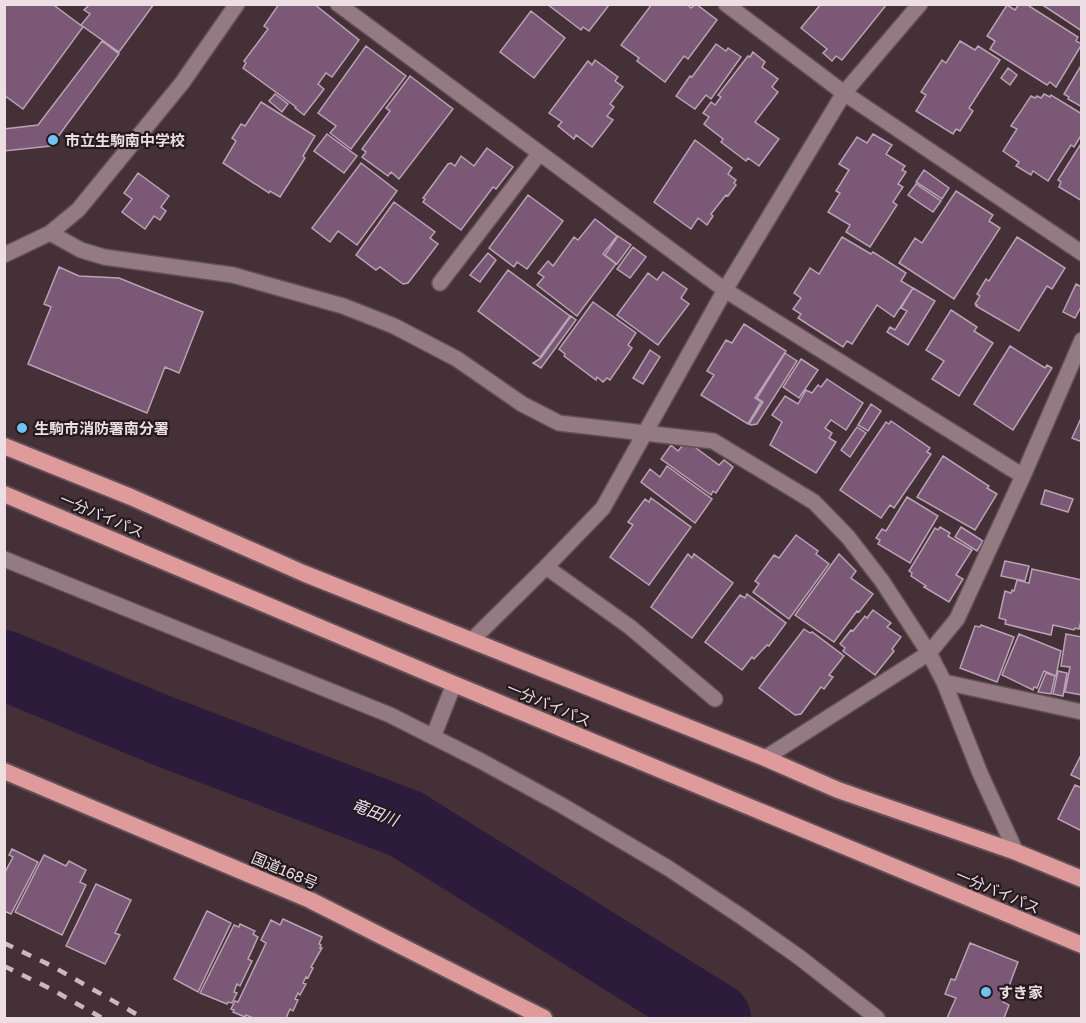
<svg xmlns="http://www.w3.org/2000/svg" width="1086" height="1023" font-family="'Golos Text','Noto Sans JP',sans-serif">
<rect width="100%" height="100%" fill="#453037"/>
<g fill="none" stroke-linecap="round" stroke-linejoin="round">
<!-- river -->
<path stroke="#2d1b3b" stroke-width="70" d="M4,665L163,731L406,824L716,1018"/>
</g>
<!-- building -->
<path fill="#7b5875" stroke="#b7a3b3" stroke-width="1.5" d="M4,4H56L55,6L83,27L23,109L4,95Z
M86,4H154L119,52L81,25L90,14L84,10L88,6Z
M279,4H314L359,40L332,77L326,73L318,84L324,89L304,115L295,108L296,107L243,68L246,63L244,61L268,29L264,26Z
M547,4H608L609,5L589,31L583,27L581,30Z
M652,4H687L691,8L696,4L717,20L688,59L684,56L665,82L637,61L639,58L621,45Z
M821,4H887L842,60L836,56L832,61L823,53L827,49L801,28Z
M1019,4H1026L1078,37L1076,41L1082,44L1056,87L1050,82L1047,85L990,49L995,41L987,36L1007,5L1015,10Z
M1041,4H1082V31Z
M531,11L565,38L534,78L500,52Z
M102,41L119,54L51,146L4,151V129L38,125Z
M960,41L975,50L978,46L1000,60L969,108L973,111L960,131L956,129L953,134L916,111L926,95L921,92L942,60L946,63Z
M716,44L726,51L728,48L741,57L711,99L706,95L695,109L676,96L690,76L692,77Z
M366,46L406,76L351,149L330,133L336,126L318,113Z
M753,52L765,62L762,67L778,79L772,87L778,92L755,122L779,139L759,166L748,158L746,161L721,142L723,139L704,124L709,117L703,113L711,102L715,105L721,97L718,95L748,56L750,57Z
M595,60L618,77L615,81L623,87L610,104L614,107L607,116L613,120L592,147L576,135L574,139L558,126L562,122L549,113L588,61L592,65Z
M1082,64V107L1068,99L1069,97L1064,94Z
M1008,68L1017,75L1010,85L1001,78Z
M410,76L453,109L399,179L391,172L388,176L362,157L366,152L362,149L390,111L386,108Z
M275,94L288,104L282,112L269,101Z
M1044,94L1050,97L1051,95L1082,114V134L1074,147L1071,145L1048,181L1033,171L1031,175L1016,166L1019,162L1003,151L1017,129L1011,126L1031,96L1035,98L1037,96L1041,98Z
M261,102L315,136L303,156L305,158L280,197L270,191L269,193L223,163L236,141L232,138L241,124L245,126Z
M327,134L357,156L344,173L314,151Z
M873,134L892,145L886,154L905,166L902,170L906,172L898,184L903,187L893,202L897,205L870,247L846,232L850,225L828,212L840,193L836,191L849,170L839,164L857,137L867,143Z
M695,140L732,168L728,174L736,180L734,183L736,185L728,196L726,195L711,214L713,216L707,225L698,218L691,229L654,202Z
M1082,142V201L1059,187L1061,182L1058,180Z
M487,148L513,167L496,189L493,187L461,230L423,202L425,199L423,198L448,164L451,163L455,166L461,156L474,166Z
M361,163L397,191L357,245L338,231L330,242L312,228Z
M924,170L949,188L942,199L916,182Z
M138,173L169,196L161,207L166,211L160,220L154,216L145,229L122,212L132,199L124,193Z
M916,184L941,201L933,212L908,195Z
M956,191L993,215L989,221L1000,228L954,299L899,263L915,238L922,243Z
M528,195L563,221L527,269L517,262L514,267L489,248Z
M394,202L435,232L430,238L438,244L408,283L403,284L380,267L376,270L356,255Z
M595,219L617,236L603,254L616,264L577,316L537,285L544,277L538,273L548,261L553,266L574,237L578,240Z
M618,236L631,245L617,264L605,255Z
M842,237L871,254L873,252L906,273L901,281L913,288L894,317L877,305L852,344L847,341L843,347L798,318L801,314L793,309L801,298L794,293L810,268L819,274Z
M1017,237L1065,268L1052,289L1047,286L1019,331L976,306L977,305L975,304L980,296L977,294L986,279L989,281Z
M633,247L646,257L630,278L617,269Z
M488,253L496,260L480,282L470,275Z
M59,267L79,276L119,278L203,312L179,373L165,367L147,413L28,364L51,307L44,304Z
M508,270L570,316L540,357L478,311Z
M663,272L687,289L681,298L689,304L658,345L617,315L648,273L657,280Z
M1076,284L1082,287V305L1075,318L1063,312Z
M913,288L935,301L908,345L887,332L890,327L895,330L907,311L901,308Z
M593,302L636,333L628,345L632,348L610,380L607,378L603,382L597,377L596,380L564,356L565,354L559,349Z
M951,310L977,327L974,331L993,343L959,396L932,379L944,361L926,350Z
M571,316L576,320L541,368L533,363L541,358Z
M744,324L786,351L755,398L761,402L748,424L701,395L714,375L707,371L726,340L732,343Z
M1010,346L1045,368L1047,365L1052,368L1013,430L974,404Z
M650,350L660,357L643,384L633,378Z
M785,353L797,361L757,424L751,425L749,424L763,402L757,398Z
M801,359L818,370L799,398L783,387Z
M827,379L863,403L846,430L831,420L825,428L832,433L829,438L836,442L816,473L770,445L782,422L772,415L785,396L798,404L806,390L812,393L818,385L821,387Z
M871,404L881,411L868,431L858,425Z
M1082,416V442L1072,438Z
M891,421L930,448L927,452L931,454L894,508L890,505L881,518L840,490L886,422L889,424Z
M857,427L866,433L850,457L841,450Z
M671,445L678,451L683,445H692L719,465L724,460L733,467L716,493L713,491L711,495L661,459Z
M943,456L989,486L987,488L997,494L975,530L917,497Z
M667,466L712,499L695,523L641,482L650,469L660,477Z
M1045,490L1073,499L1068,512L1041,504Z
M907,497L938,516L910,563L878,544L880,540L876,538L882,529L886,531Z
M651,498L691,527L649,585L610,557L633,525L628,522L645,499L649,502Z
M940,527L950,533L948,536L972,550L956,575L963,579L949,602L924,587L926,586L911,576L912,573L909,571L935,528L938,530Z
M961,527L983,541L977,551L955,537Z
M796,535L818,551L816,554L829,564L789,619L753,592L759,584L755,581L774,555L779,558Z
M688,554L692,558L694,554L733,583L692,638L651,607Z
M839,554L856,571L851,578L873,594L859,612L857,611L834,642L795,615Z
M1005,561L1029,566L1025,581L1001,576Z
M1032,569L1082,580V617L1079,629L1075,628L1074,630L1053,625L1051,635L1005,624L1006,620L999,618L1005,591L1011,593L1012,590L1014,591L1017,580L1029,583Z
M747,594L786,623L769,646L767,645L754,659L752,657L742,670L705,642L740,595L745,598Z
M873,610L891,623L887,627L901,637L892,649L894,651L875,675L843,651L845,648L840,644L851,630L853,631L865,616L867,618Z
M981,625L1014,637L997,682L960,668L975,626L980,627Z
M804,629L810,633L812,632L844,656L829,675L833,677L824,689L821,687L801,714L795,715L759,688Z
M1019,634L1061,651L1056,676L1044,671L1037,688L1034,687L1033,690L1002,675Z
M1066,634L1082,637V695L1065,692L1070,667L1061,666Z
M1058,671L1067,673L1063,696L1053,694Z
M1046,673L1055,676L1051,694L1038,692Z
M1082,753V780L1071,775Z
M1075,785L1082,788V831L1058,819Z
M12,849L38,862L11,914L4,911V874L13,857L9,855Z
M44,855L66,866L69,861L86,870L80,882L86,885L62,935L15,912Z
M96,884L131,900L115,933L120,935L105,964L66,946Z
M207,911L231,923L198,992L174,979Z
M283,919L322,937L319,944L321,945L320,948H322L311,967L313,968L308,978L306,977L303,983L306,984L300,995L298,993L295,999L298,1000L293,1011L290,1009L286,1018H253L246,1015L245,1017L233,1012L234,1010L231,1009L235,1001L238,1002L266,943L261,940L271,920L280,925Z
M240,924L255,931L253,934L258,937L248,959L252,961L240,986L237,984L234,992L237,993L232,1003L228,1002L227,1004L200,993L234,925L239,927Z
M970,943L1018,962L1003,1002L1009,1005L1004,1018H947L956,998L945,994L951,979L955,980Z"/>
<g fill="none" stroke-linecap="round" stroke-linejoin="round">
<defs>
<path id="service" d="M440,283L539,154
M4,559L390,715L481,761L563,806L668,868L742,917L799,957L877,1018
M433,737L454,684"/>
<path id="minor" d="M338,4L725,290L1023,476L957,619L929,653L765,758
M726,4L844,93L1082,253
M50,233L81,250L104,257L233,275L343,306L394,326L457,359L522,404L559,423L713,441L814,502L848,537L882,581L929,653L944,682L980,773L1016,852
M4,255L50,233L78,210L182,83L237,4
M1023,476L1082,340
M546,567L630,627L715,699
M472,640L546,567L603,508L725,290L844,93L920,4
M944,682L1082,712"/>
<path id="trunk" d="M4,446L131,497L303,573L765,758L838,790L1016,852L1082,879
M4,494L454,684L1082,945
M4,771L310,900L544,1018"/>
</defs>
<!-- service casing -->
<use href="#service" stroke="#614f56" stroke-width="18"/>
<!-- minor casing -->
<use href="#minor" stroke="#614f56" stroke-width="18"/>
<!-- trunk casing -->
<use href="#trunk" stroke="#614f56" stroke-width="20"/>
<!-- service -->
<use href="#service" stroke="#947b83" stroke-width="15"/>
<!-- minor -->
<use href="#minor" stroke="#947b83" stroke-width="15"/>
<!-- trunk -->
<use href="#trunk" stroke="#df9a9b" stroke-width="16"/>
<!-- rail -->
<path stroke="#cababf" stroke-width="4.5" stroke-dasharray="10 10" stroke-linecap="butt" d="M4,943L52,966L143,1018
M4,966L51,989L102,1018"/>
</g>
<!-- markers -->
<g fill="#71c1f5" stroke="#251b1e" stroke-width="2">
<circle cx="53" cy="140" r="6"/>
<circle cx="22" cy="428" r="6"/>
<circle cx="986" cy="992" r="6"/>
</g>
<g text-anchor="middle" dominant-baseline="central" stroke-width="4.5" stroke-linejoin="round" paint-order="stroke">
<!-- poi labels -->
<g font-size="15" font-weight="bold" fill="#ecdee2" stroke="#251b1e" text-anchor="start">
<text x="65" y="140">市立生駒南中学校</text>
<text x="34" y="428">生駒市消防署南分署</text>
<text x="998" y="992">すき家</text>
</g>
<!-- street labels -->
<g font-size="15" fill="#ecdee2" stroke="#251b1e">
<text transform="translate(102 515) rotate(23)">一分バイパス</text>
<text transform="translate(549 704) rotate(23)">一分バイパス</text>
<text transform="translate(285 870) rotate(23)">国道168号</text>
<text transform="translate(998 891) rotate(23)">一分バイパス</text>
</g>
<!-- water labels -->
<g font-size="16" font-style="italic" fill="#ecdef8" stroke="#251b1e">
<text transform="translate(375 812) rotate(21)">竜田川</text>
</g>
</g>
<!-- border -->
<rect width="1086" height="1023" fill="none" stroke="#ecdee2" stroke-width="12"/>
</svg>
